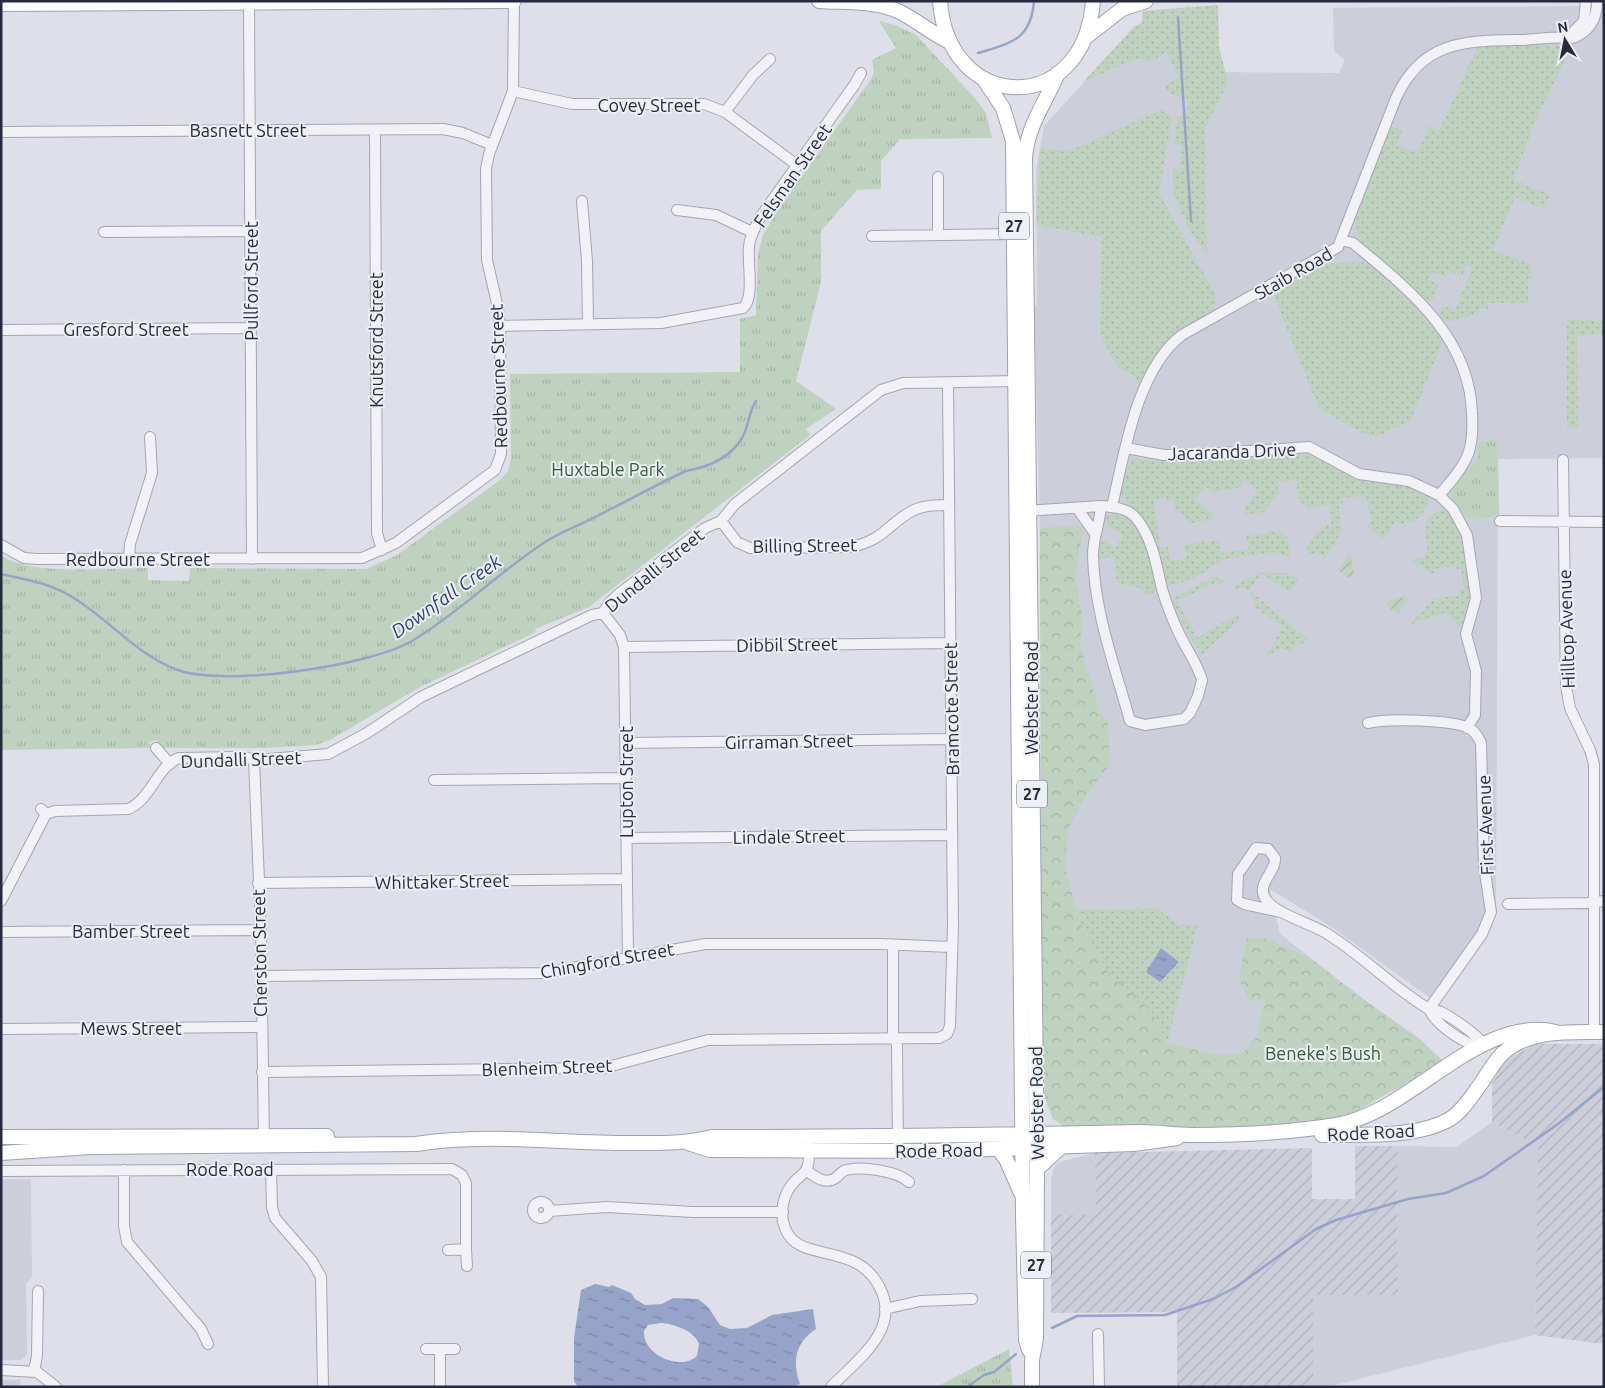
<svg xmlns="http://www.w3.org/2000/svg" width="1605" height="1388" font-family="Ubuntu,sans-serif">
<defs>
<pattern id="industrial-furrows" width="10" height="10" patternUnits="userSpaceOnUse" patternTransform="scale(1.25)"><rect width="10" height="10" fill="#ccceda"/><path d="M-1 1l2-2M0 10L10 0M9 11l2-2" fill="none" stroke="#afb1bc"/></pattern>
<pattern id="grass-dots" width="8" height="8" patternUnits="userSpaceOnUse" patternTransform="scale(1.25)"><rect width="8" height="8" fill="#bfd2bf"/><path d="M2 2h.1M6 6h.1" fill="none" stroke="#a4b4a5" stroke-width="1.8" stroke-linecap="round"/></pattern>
<pattern id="forest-crowns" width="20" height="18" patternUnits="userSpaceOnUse" patternTransform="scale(1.25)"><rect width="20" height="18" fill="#bfd2bf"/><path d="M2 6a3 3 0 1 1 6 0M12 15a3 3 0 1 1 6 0" fill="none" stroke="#a4b4a5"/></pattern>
<pattern id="park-tufts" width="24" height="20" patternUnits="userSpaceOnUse" patternTransform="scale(1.25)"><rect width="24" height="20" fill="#bfd2bf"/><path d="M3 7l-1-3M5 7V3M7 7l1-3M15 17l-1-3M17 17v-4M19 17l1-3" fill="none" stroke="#a4b4a5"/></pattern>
<pattern id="garden-furrows" width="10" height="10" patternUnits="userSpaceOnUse" patternTransform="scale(1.25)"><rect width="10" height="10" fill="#bfd2bf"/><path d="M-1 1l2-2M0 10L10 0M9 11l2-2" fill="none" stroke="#a4b4a5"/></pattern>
<pattern id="water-ripples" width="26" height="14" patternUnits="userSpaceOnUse" patternTransform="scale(1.25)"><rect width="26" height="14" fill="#97a4ca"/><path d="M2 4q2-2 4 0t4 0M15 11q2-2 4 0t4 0" fill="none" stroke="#7b86a5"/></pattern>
</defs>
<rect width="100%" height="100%" fill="#dedfe8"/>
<!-- built -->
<path fill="#ccceda" d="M1604,6V458L1498,459L1496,912L1437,1003L1333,928L1270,889L1280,934L1443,1061L1394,1091L1053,1119L1042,1090L1040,528L1034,310V304L1037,306L1036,171L1044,126L1135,26L1142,23L1143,11L1204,9L1205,72L1339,73L1345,60L1334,51L1333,8Z
M1492,1122L1538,1146L1535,1335L1327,1387H1313V1295L1398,1294L1397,1146L1457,1147Z
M1095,1153L1096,1215H1051V1180L1054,1168L1059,1162Z
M1,1179H31L32,1278L26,1283L27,1355L21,1360H1Z
M1,1380H21L19,1387H1Z"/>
<!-- industrial -->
<path fill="url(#industrial-furrows)" d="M1535,1044H1604V1344L1535,1335L1538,1146L1492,1122V1083L1505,1061Z
M1355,1146H1397L1398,1295H1313V1387H1177V1312L1051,1313V1215H1096L1095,1153L1312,1148V1199H1355Z"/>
<!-- grass -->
<path fill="url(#grass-dots)" d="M1218,5L1219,47L1228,83L1205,127L1207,255L1190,231L1173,193V166L1179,170L1182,146L1174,143L1178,117L1187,113L1188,99L1170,94L1164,85L1179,78L1167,53L1149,62L1140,58L1084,81L1135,26L1142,23L1143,11Z
M1557,44L1566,53L1563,65L1532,128L1514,180L1550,194L1544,209L1515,197L1493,250L1531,264L1532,278L1528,279V303H1488V309H1479V314L1448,322L1441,318L1439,311L1445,305L1454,313L1473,267L1466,265L1462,276L1449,271L1446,277L1431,272L1428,279L1438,284L1434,299L1427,301L1360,244L1355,223L1390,126L1403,130L1396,145L1417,152L1429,126L1439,130L1478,46Z
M1163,109L1172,119L1159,193L1216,296L1215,310L1173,340L1137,384L1134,376L1118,367L1100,336L1102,237L1036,225L1040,148L1069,151Z
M1367,262L1429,317L1444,338L1411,421L1378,436H1369L1319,409L1273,294L1323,264Z
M1567,320H1604V335L1577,336L1578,427H1567Z
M1307,454L1368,482L1399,483L1425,494L1429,502C1419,519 1415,526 1395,523L1383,539L1368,527L1367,523L1371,522L1367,500H1363L1362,496L1342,498L1343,503L1339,504L1342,531L1324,560L1319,553L1309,554L1307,546L1323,525L1331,523L1329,505L1309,508L1299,501L1296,480L1277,483L1279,492L1264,512L1245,515L1244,509L1258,491L1244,480L1238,488L1213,492L1205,486L1195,500L1213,514L1214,519L1192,523L1175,510L1173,500L1167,501L1166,498L1154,500L1160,548L1168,547L1171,561L1187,558L1182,545L1219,540L1221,553L1248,549L1246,536L1279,531L1287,537L1290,557L1273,552L1225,559L1191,580L1167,586L1161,558L1151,531L1120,495L1131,458L1166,462Z
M1438,510L1448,511L1464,540L1472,598L1461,629L1452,617L1444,613L1411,624L1434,599L1460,595V590L1464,589L1461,570H1457L1456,566L1434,569V573H1430L1415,562L1413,563V559L1422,557L1428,550C1424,532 1421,521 1438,510Z
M1110,512C1115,514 1124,515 1128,518C1146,532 1154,569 1159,590L1145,596L1143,589L1119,583L1114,576L1118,575L1113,556L1096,560L1095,544L1100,538L1115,547L1123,535L1104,523L1103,518Z
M1259,573H1286L1299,579L1290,592L1262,574L1249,590L1244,587L1234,589V585C1242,579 1251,579 1259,573Z
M1214,577L1224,580L1219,586L1217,582L1177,601L1197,638L1237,615L1241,619L1203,654L1192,641L1173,603V598Z
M1249,590L1307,638L1302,644H1298L1291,652L1281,648L1264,658L1283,627L1257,609Z
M1157,908L1179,925H1198L1167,1043L1151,1010L1107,971L1081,924L1077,910Z"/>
<!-- forest -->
<path fill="url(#forest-crowns)" d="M1084,525L1075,578L1082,614L1080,645L1099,709L1108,722L1110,765L1088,793L1068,829L1065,869L1080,923L1107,971L1151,1010L1167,1043L1219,1055L1242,1054L1256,1038L1265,1000H1249L1239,979L1247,937H1263L1313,960L1356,994L1420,1039L1443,1061L1347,1117L1282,1128L1069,1130L1053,1119L1042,1090L1040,528Z"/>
<!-- park -->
<path fill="url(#park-tufts)" d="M879,21L895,25L916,35L975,98L986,113L992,138L900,139L881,161V189L857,190L821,231V282L796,381L836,409L806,429L810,435L589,607L535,629L536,632L420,687L330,740L316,745L267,748H163L158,745L156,740L149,742L151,748L1,750V556C35,576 108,568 148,568V580L189,581L190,568L366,569L397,555L500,480L508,471L511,459L510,374L740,372V319L756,315L758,253L763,235L778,209L872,78L874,72L872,60L896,48Z
M1498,440L1499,515C1480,518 1470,526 1458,507C1453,501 1451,497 1450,490L1477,460L1478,446L1482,441Z
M1009,1349L1013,1387H936Z"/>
<!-- garden -->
<path fill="url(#garden-furrows)" d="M1349,555L1351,557L1354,573L1350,578L1338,570Z
M1406,597L1408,600L1398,614L1386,605L1390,600Z"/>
<!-- water -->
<path fill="url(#water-ripples)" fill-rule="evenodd" d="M1161,948L1179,962L1160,982L1146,972Z
M595,1284L609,1287L612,1285L631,1293L635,1299L645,1305L662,1304L673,1298L698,1299L708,1307L720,1325L730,1329L747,1328L772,1315L813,1309L816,1329C795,1343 792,1361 800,1384L794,1387H578L574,1381V1338L581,1290ZM661,1323C674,1324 694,1330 699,1344L697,1356C680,1372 642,1354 644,1331L648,1325Z"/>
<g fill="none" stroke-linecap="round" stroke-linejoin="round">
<!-- stream -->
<path stroke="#97a4ca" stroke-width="2.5" d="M1178,17L1191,221
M978,53C1011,43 1031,40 1034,1
M1,574C24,579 47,583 67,594C106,615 135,655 178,670C226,687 369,666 412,641C460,612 499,572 545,542C561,532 580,525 597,516C627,501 656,485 686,471C709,467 730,458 742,438C749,426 748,413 756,401
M1052,1328L1077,1316L1165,1315L1213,1299L1236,1287L1316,1229L1336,1220L1408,1199L1446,1193L1484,1176L1558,1124L1604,1087
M967,1387L984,1375L994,1372L1016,1354"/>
<defs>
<path id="minor" d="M249,3L252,559
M1571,34L1584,21L1586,1
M513,91L572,104H704L725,112L797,165
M725,112L753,75L770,59
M375,130L377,533L382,550
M1,132L443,129L463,133L492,145
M938,177V235
M582,201L587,261L588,324
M677,210L716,215L752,232
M104,232L250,231
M872,236L1014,234
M1342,240L1353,243C1408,289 1470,336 1472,414C1473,429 1473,445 1466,459C1459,473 1449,484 1439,495
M500,326L661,323L743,308C755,298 747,262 749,246C750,235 756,226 761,216L855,84L861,73
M1,330L251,328
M1126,448L1164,455H1193L1309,447L1359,474L1409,481L1439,495L1453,509L1467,535L1476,598L1466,634L1476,671L1475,715L1467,728
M1563,460L1566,686L1570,708L1590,750L1594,764V1032
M1112,507C1124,454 1137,369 1182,335L1338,247L1396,98C1423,39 1467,41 1523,40C1539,39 1557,36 1573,38C1590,31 1597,19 1597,1
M1077,508L1094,532
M1025,511L1101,506C1113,507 1128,508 1136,518C1153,539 1156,564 1162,589C1166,602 1171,616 1177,629C1184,646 1197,662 1202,680L1198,696L1190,713L1184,719L1145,725L1130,721C1115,667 1094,611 1093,555C1093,537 1100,523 1101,506
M721,521L737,542L750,548L851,547C885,540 888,523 914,510C925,505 937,505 949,505
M1500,521L1604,522
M1,545L24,558L37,559L362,558L396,543L495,470L501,454L500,326L498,308L487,260L486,169L489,154L513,91L514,1
M129,558L130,544L152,473L150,437
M603,613L620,635L624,647L628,958
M624,647L950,643
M1368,723C1387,718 1452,720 1469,728C1475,731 1478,737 1481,743L1484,866L1491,912L1482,934L1429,1009
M626,743L951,739
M156,748L170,764
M254,760L261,930L264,1143
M434,780L625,778
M41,809L46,814L55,811L128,809C151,800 157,766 179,758L243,757L257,760L328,754L367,733L421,697L592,615L603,613L609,603L620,593L705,528L721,521L735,504L881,390L903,383L1021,381
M626,838L952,835
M258,883L626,879
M1,901L46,814
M1508,904L1588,903L1604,901
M1281,912L1244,904L1237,900L1238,874L1256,848L1268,849L1275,858C1276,872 1258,882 1264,896C1271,913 1310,923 1326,933C1362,955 1391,986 1427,1008C1431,1010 1437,1010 1441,1012C1455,1019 1474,1033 1484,1044
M1,932L261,930
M893,945V1034L897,1045L898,1151
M262,976L544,973L705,944H880L951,947
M1429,1009C1437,1027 1461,1040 1478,1048
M1,1029L261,1027
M262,1072L604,1068L708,1040L939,1038L947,1034L950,1026L953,925L948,383
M809,1145C809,1152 810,1161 807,1168C805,1173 799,1177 795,1181C783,1193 779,1213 785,1228C798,1265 858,1239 881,1290C900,1331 856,1361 831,1387
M271,1168L272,1207L275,1218L312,1261L321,1277L323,1387
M124,1170V1226L127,1242L201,1329L208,1344
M806,1170C815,1177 826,1186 837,1177C840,1174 842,1171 846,1170C863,1166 897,1171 909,1182
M1,1171L452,1169L462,1175L466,1183V1249
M533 1210a8 8 0 1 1 16 0a8 8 0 1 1-16 0Z
M549,1211L607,1207L693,1212H783
M448,1250L466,1249L467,1266
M885,1309L920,1301L972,1299
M1098,1334L1099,1387
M426,1349H455
M440,1349V1387
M1,1370L37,1372L56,1387
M34,1371L37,1356L38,1291"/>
<path id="major" d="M819,1C846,3 875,0 900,12C918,21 932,34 950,42
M940,1C948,114 1084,118 1093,1
M1,4L514,1
M1086,37L1122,9L1146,1
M983,78L1003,108L1013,141L1023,1216L1026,1340L1029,1350
M1322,1135C1361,1134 1415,1139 1450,1119C1463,1111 1473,1094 1482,1082C1488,1073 1494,1062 1502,1054C1528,1029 1570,1032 1604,1032
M1,1137L327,1136
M688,1143L710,1150L933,1151L1134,1144L1177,1138
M998,1149L1006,1159L1021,1193
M1,1153L91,1147L416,1144C487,1133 558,1143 629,1143C658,1143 684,1144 712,1137C855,1137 997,1135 1140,1132C1158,1132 1175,1135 1192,1135C1240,1135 1288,1133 1336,1125C1411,1113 1478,1014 1556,1032
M1037,1169L1062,1146
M1032,1387V1360L1036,1339L1037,1169L1025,158C1027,126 1046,102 1058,73"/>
</defs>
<!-- minor casing -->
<use href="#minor" stroke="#a3a5b2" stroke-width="12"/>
<!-- major casing -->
<use href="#major" stroke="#9da1b4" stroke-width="16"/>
<!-- minor -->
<use href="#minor" stroke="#f1f1f6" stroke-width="10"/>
<!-- major -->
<use href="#major" stroke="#fff" stroke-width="14"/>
</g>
<g text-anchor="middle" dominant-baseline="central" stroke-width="4" stroke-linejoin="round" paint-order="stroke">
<!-- shield labels -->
<g fill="#edeff6" stroke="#626576" stroke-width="1">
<rect x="999" y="212.5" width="30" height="27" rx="4"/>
<rect x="1017" y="780.5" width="30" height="27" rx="4"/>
<rect x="1021" y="1251.5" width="30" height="27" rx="4"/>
</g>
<g font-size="16" font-weight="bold" fill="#262a3f">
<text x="1014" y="226">27</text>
<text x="1032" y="794">27</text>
<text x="1036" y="1265">27</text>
</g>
<!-- street labels -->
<g font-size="18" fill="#262a3f" stroke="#edeff6">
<text x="649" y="105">Covey Street</text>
<text x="248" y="130">Basnett Street</text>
<text transform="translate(792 175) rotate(-55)">Felsman Street</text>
<text transform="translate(1293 273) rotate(-30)">Staib Road</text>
<text transform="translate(251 281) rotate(-90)">Pullford Street</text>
<text x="126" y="329">Gresford Street</text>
<text transform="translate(376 340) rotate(-90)">Knutsford Street</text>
<text transform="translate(498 376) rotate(-92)">Redbourne Street</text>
<text transform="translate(1232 451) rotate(-2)">Jacaranda Drive</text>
<text transform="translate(805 545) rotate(-1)">Billing Street</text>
<text x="138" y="559">Redbourne Street</text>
<text transform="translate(654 570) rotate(-39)">Dundalli Street</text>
<text transform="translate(1566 629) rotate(-92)">Hilltop Avenue</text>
<text transform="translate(787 644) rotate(-1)">Dibbil Street</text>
<text transform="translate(1031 698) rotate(-90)">Webster Road</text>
<text transform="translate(951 709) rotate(-91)">Bramcote Street</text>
<text transform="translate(789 741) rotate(-1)">Girraman Street</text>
<text transform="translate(241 759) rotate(-2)">Dundalli Street</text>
<text transform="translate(626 782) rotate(-90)">Lupton Street</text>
<text transform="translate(1485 825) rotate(-92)">First Avenue</text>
<text transform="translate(789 836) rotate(-1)">Lindale Street</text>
<text transform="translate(442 881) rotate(-1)">Whittaker Street</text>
<text x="131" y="931">Bamber Street</text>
<text transform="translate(259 953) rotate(-91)">Cherston Street</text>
<text transform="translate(607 960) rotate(-10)">Chingford Street</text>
<text x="131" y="1028">Mews Street</text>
<text transform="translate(547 1067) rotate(-2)">Blenheim Street</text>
<text transform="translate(1036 1103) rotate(-91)">Webster Road</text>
<text transform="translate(1371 1132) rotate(-3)">Rode Road</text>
<text transform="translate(939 1150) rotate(-1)">Rode Road</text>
<text x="230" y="1169">Rode Road</text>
</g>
<!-- park labels -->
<g font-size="18" fill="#335c35" stroke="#edeff6">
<text x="608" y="469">Huxtable Park</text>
<text x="1323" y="1053">Beneke's Bush</text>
</g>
<!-- water labels -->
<g font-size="19" font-style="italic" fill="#2f3e75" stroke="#edeff6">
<text transform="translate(446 596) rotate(-35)">Downfall Creek</text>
</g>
</g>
<!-- border -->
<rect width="1605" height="1388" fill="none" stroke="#262a3f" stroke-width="5"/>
<!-- north arrow -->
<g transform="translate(1565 40) rotate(350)" stroke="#edeff6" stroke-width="4" paint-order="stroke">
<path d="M0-4L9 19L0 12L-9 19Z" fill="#262a3f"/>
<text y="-8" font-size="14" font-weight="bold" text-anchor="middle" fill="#262a3f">N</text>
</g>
</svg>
